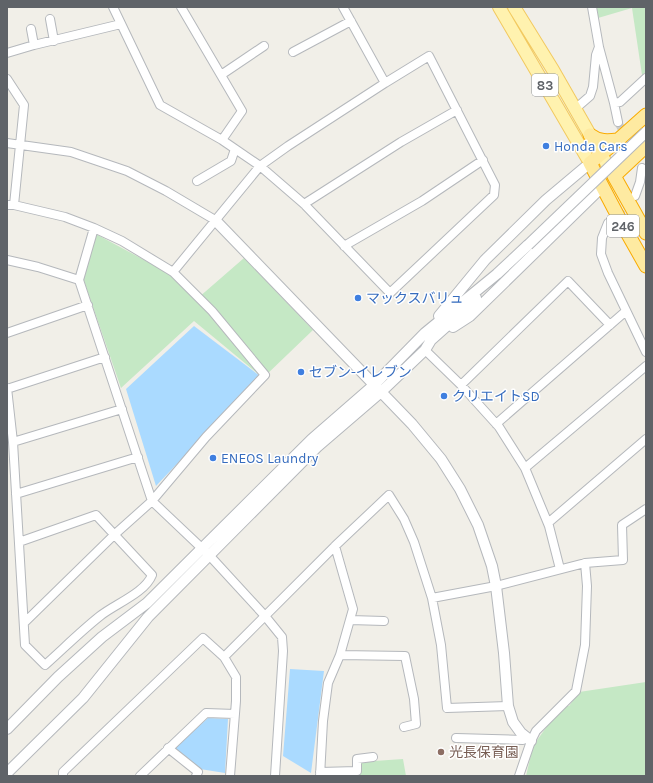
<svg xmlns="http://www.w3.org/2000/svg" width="653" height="783" font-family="Karla,'Noto Sans JP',sans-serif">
<rect width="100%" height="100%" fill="#f1efe8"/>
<!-- green -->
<path fill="#c5e8c5" d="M595,7H646V72L642,75L632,8L598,18Z
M94,233L172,275L198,298L244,258L313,330L263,378L194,321L121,388L83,278Z
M646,682V776H526L533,746L562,705L569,706L579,692Z
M403,759L406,776H341L359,775L360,762Z"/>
<!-- water -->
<path fill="#aadaff" d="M194,326L260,376L156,486L126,389Z
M290,669L324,671L311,773L283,756Z
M208,718L228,719L225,773L200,769L175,748Z"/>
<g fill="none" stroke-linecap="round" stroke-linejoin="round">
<!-- minor-tunnel -->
<path stroke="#ccccc8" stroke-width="8" stroke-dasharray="8 4" stroke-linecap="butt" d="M618,122L642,168
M608,223L632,200"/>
<defs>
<path id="minor" d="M113,7L160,105L222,140L260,166L304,204L390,293L494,195L495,185L429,56L385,83L288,146L260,166L173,272
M181,7L242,111L222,140
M343,7L385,83
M592,7L599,47
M50,19L54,41
M31,29L34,45
M293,52L351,21
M7,53L34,45L121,24
M221,75L264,46
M7,79L24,105L14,205
M614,103L618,122
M575,109L590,96L593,87L596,55L599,47L614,103L620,102L646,78
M7,143L71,152L127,171L166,191L215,220
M197,181L231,161L235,149
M635,196L640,182L642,168
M304,204L401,142L457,110
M7,205H14L65,217L94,228L122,241L173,272L212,311L265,375L206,437L152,501L114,535L25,622
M608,223L602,238L601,254L608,273L646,352
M94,228L79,280L152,501L209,555L265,616L282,637L283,651L275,776
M344,246L422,201L483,160
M7,260L38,267L79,280
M7,333L88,305
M425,350L461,385L499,427L525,468L549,526L560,569
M461,385L568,281L610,325
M7,388L13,442L25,645L45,665C63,649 81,631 100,616C115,604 145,593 152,575L96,515L19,542
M7,389L105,357
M496,424L626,311
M13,442L122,409
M525,468L646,366
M16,494L138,457
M548,523L646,439
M350,620L384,621
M340,655L405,656L414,699L416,724L404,727
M224,657L335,546L389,495L404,519L414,542L432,598
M508,706L447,708L441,645L432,598L496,586L585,563L623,560L622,525L646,509
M456,738L523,740L525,736
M168,748L198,772L196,776
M320,772L357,771V759L373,757
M63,776V772L203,638L224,657L236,677V701L230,776
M140,776L206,713L235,714
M320,776L323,721L328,683L340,655L353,609L335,546
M519,776L531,741L536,731L576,691L585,645L587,586L585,563"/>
<path id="tertiary" d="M215,220L412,424L441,459L460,489L478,525L492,566L496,586L504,653L508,706L513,722L521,733L531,741
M439,316L485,260L546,200L590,163
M453,327L470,316L603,186
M7,729L58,677L102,637L147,603L312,439L374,385L425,333L497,274L528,245
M7,773L83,698L148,617L317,447L381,392L425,350L431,340L468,307L476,298"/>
<path id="primary" d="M499,7L590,163
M514,7L553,70L601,154L614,176"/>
<path id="trunk" d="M646,115L618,140L590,163L620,220L646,266
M590,135C599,142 608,141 618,140
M646,146L614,176L646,233"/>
</defs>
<!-- minor casing -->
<use href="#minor" stroke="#b5b8bc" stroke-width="10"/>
<!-- tertiary casing -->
<use href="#tertiary" stroke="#b5b8bc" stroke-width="12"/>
<!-- primary casing -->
<use href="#primary" stroke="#f2c960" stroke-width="14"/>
<!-- trunk casing -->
<use href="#trunk" stroke="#f9ab00" stroke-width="15"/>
<!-- minor -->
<use href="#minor" stroke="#fff" stroke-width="8"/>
<!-- tertiary -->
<use href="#tertiary" stroke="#fff" stroke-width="10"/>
<!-- primary -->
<use href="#primary" stroke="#fff2af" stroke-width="12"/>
<!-- trunk -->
<use href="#trunk" stroke="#feeaa1" stroke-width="13"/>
<defs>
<path id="tertiary-bridge" d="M528,245L646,132"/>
</defs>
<!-- tertiary-bridge casing -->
<use href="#tertiary-bridge" stroke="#b5b8bc" stroke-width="12" stroke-linecap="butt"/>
<!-- tertiary-bridge -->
<use href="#tertiary-bridge" stroke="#fff" stroke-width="10"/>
</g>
<!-- markers -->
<g fill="#3f7fe0" stroke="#fff" stroke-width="1.5">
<circle cx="546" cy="146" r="4"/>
<circle cx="358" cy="298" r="4"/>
<circle cx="301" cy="372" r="4"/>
<circle cx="444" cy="396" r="4"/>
<circle cx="213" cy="458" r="4"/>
</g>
<circle fill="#8d6e63" stroke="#fff" stroke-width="1.5" cx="441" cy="752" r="4"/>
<g text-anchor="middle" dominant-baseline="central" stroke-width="3" stroke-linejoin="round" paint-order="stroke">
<!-- shield labels -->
<g fill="#fff" stroke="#8f9295" stroke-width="1">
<rect x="532" y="74" width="26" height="22" rx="3"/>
<rect x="607" y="215" width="32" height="22" rx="3"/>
</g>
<g font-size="13" font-weight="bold" fill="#5f6368">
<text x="545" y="85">83</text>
<text x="623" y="226">246</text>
</g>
<!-- shop labels -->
<g font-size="14" fill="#366cbe" stroke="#fff" text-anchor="start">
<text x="554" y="146">Honda Cars</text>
<text x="366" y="298">マックスバリュ</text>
<text x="309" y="372">セブン-イレブン</text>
<text x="452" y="396">クリエイトSD</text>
<text x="221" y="458">ENEOS Laundry</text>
</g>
<!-- education labels -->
<g font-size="14" fill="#785e54" stroke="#fff" text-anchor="start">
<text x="449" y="752">光長保育園</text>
</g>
</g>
<!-- border -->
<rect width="653" height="783" fill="none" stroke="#5f6368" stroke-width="16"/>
</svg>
